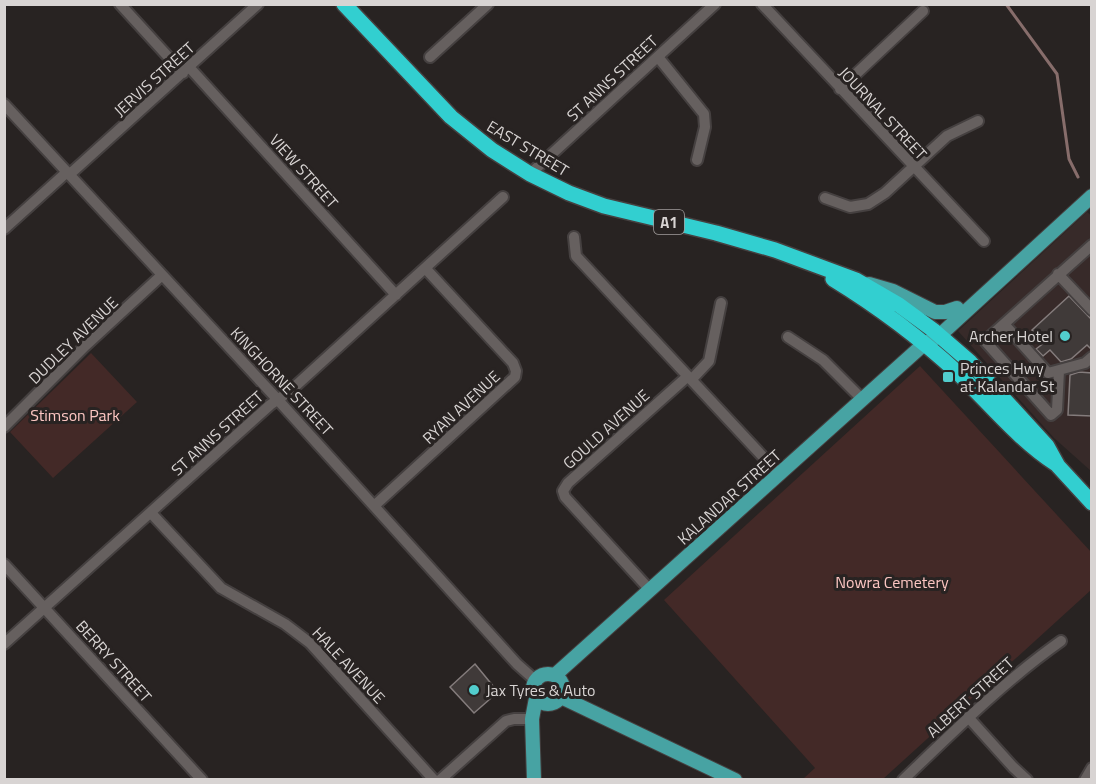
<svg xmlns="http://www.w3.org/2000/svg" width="1096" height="784" font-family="'Titillium Web',sans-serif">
<rect width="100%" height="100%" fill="#282322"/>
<!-- built -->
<path fill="#372a29" d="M1087,212L1092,216L1091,471L1054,438L958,331Z"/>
<!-- green -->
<path fill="#432927" d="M91,353L137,402L53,478L10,432Z
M920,366L1091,552V590L883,779H803L815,768L664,600Z"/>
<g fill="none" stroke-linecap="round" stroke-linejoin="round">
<!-- stream -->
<path stroke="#876d6b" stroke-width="3" d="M1006,4L1057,74L1069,159L1078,177"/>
</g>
<!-- building -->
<path fill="#403a39" stroke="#847c7c" stroke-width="1.5" d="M1069,296L1092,320V350L1087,345L1071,359L1061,362L1050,350L1043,356L1036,349L1044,343L1032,330Z
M1079,372L1092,373V416L1068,415L1070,375Z
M475,664L498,692L474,713L450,687Z"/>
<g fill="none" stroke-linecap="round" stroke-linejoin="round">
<defs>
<path id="minor" d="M120,4L183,73
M762,4L984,241
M430,57L488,4
M658,57L704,114L705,127L697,160
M189,67L396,295
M840,89L923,11
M4,104L278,400L517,664L535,680
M70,174L258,4
M530,174L715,4
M825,198L850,207L868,204L885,193L947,136L978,121
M4,229L67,172
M574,237L576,256L779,474
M1058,274L1092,310
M1004,324L1048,373L1085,363L1092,357
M788,337L823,360L862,399
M1059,371L1057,410L1051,415L985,341L1092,245
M692,379L709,361L721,303
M4,427L85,346L162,275
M374,506L515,377L516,371L513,363L426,269
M151,513L221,588L285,624L310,643L434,780
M4,564L202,780
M650,590L565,497L563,491L568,483L688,376
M4,644L270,405L290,391L503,197
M968,717L1013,767L1027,780
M440,780L506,721L514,719H532
M903,780C954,731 1003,682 1061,641
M1085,780L1092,768"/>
<path id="major" d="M869,284L893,291L935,312H945L957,308
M533 689a15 15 0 1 1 30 0a15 15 0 1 1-30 0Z
M555,675L924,344L939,336L1092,196
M561,697L735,780
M534,780L532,719L536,698"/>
<path id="highway" d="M344,4L451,117L492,150L530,174L569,193L604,206L716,233L775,250L856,280L899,305L933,330L970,362L1047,446L1058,466L1092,503
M833,279C877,306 920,338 958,373C990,404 1019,440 1056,464"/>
</defs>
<!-- minor casing -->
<use href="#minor" stroke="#454040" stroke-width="14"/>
<!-- major casing -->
<use href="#major" stroke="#454040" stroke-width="16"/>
<!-- highway casing -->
<use href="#highway" stroke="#454040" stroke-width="18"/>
<!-- minor -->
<use href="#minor" stroke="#66605f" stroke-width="10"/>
<!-- major -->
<use href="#major" stroke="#47a3a3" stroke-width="14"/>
<!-- highway -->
<use href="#highway" stroke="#32cfd0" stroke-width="15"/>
</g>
<!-- markers -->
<g fill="#52cdcd" stroke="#282322" stroke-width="2">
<circle cx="1065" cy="336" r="6"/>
<rect x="942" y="371" width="12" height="12" rx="3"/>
<circle cx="474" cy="690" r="6"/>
</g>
<g text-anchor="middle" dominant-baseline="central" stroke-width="6" stroke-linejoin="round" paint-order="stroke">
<!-- shield labels -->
<rect fill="#282322" stroke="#a39f9e" stroke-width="1.5" x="654" y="210" width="30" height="24" rx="4.5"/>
<g font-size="15" font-weight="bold" fill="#d8d4d3">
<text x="669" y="222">A1</text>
</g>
<!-- street labels -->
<g font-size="16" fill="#d8d4d3" stroke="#282322">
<text transform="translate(612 78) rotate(-43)">ST ANNS STREET</text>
<text transform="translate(154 79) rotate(-42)">JERVIS STREET</text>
<text transform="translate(883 113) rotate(47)">JOURNAL STREET</text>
<text transform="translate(528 148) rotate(31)">EAST STREET</text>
<text transform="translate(304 171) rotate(48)">VIEW STREET</text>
<text transform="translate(73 340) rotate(-44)">DUDLEY AVENUE</text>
<text transform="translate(282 381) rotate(47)">KINGHORNE STREET</text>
<text transform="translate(461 407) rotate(-43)">RYAN AVENUE</text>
<text transform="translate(606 429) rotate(-42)">GOULD AVENUE</text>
<text transform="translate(217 433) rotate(-42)">ST ANNS STREET</text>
<text transform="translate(729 497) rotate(-42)">KALANDAR STREET</text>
<text transform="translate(114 661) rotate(48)">BERRY STREET</text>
<text transform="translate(349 665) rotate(47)">HALE AVENUE</text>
<text transform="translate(970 697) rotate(-42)">ALBERT STREET</text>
</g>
<!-- poi labels -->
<g font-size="16" fill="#d8d4d3" stroke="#282322" text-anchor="start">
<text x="1053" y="336" text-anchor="end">Archer Hotel</text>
<text x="960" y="368">Princes Hwy<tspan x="960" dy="18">at Kalandar St</tspan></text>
<text x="486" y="690">Jax Tyres &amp; Auto</text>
</g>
<!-- park labels -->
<g font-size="16" fill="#fcc6c2" stroke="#282322">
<text x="75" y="415">Stimson Park</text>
<text x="892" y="582">Nowra Cemetery</text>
</g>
</g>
<!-- border -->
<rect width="1096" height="784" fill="none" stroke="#d8d4d3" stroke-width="12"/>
</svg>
